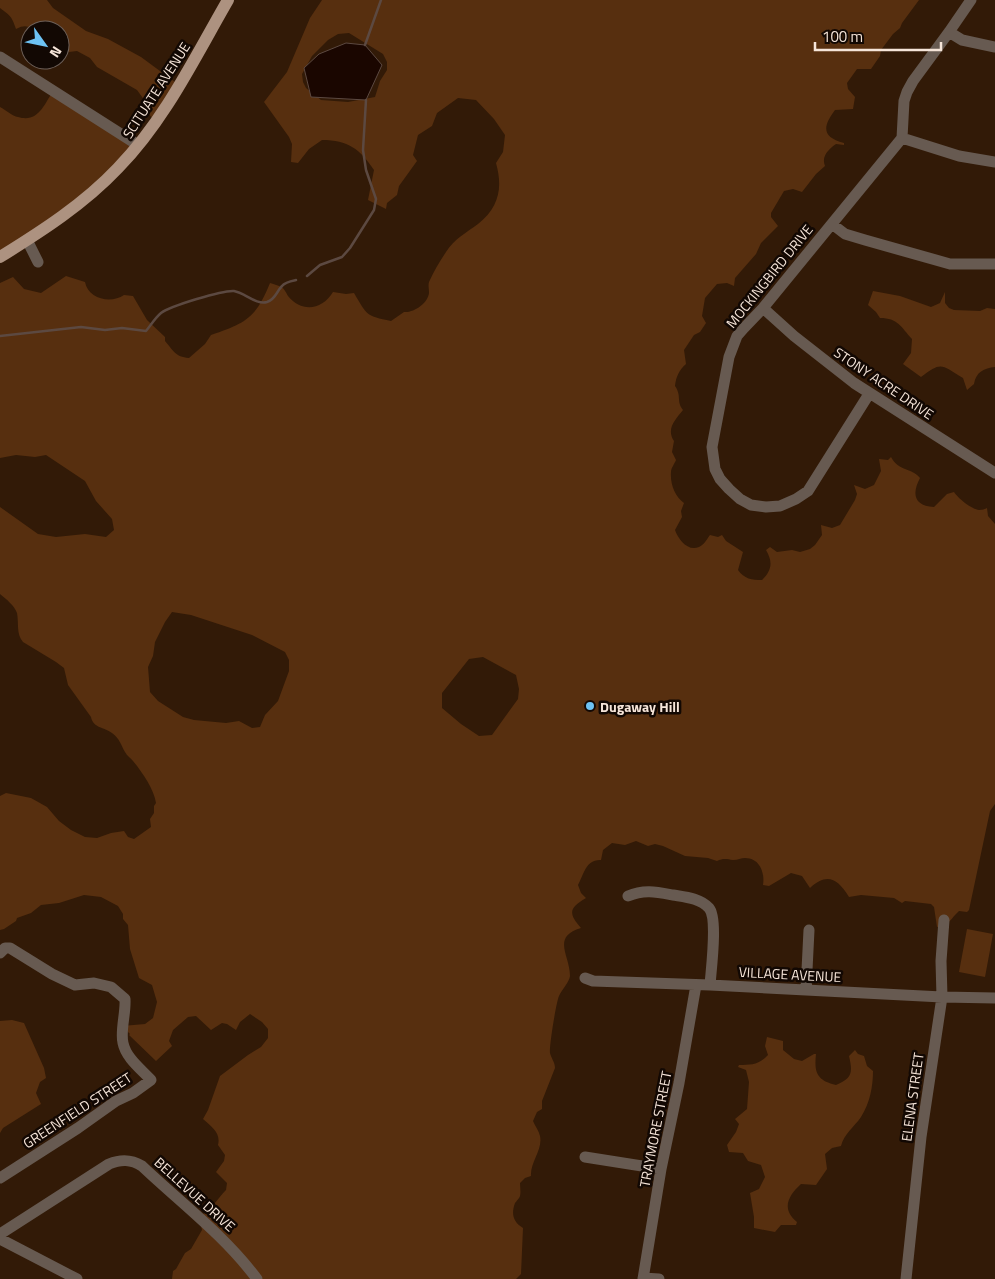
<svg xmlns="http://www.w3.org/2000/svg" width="995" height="1279" font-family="'Titillium Web',sans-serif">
<rect width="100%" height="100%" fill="#321a07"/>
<!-- green -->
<path fill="#572f0f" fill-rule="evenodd" d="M0,0H47L53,8L86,31L108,39L141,57L179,85L155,121L144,109L145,101L137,90L97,67L90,58L77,51L69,52L60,44V30C53,30 46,30 39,30C29,29 28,23 16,29C12,17 11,16 0,8Z
M322,0H919L902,23L900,28L893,34L881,50L880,56L871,69H857L847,83L848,89L855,97L853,109L835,110C823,126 821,137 844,143V145L836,144C829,149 821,156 825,166L816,174L802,192L793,189L784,191L771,213V217L778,226L761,243L756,254L735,278L734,286L727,283L717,284L705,298L702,316L706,323L700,332L694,335L684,350L686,364C679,370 676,377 675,386C682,396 676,401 683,410C675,420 666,429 674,441L672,452L676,460C675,463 671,468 671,472C670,484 675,497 684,503L681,511L682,517L675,530C678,539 688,552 699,547C704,545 707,539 710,535L718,537L722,535L726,541L743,552L738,570C744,579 752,580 762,580C772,570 773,562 766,550L770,547L777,552L792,550L800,552L810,549L815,545L822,535L821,525L832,528L840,525L855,500L857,494L854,485L865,489L874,485L881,471L879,459L888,460L891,457C899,472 911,467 920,478C911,495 915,506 934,507L947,494L954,492C958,498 971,509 979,510C981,510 986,509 987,508L988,516L995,524V804L990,811L969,910L967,912L959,911C951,918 949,926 937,927L934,907L931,904L905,901L902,903L894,898L861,895L849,897C838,879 827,872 810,888L802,876L791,873L769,886L763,885C765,873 760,858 745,858C741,858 738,860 733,860C727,859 723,858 717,861L708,858L685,856L663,846L655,844L648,846L636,841L625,845L612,843L603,850L601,860C586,859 584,874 578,885L581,893L586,898C569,908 568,913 581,928C551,937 570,955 570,976C569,983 562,989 559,996C556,1003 549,1047 550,1053C551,1058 555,1062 555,1068L542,1101V1109L537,1112L533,1121C535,1126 539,1131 540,1136C543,1150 530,1162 531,1176L525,1178L520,1183C520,1187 521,1192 520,1196C520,1197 516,1202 515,1203C511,1214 513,1222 523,1228L521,1274L516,1279H172L173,1271L176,1269L185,1253L191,1249L202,1230L199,1216C209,1213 218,1198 226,1190L227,1183L216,1172L224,1161L225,1155L218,1145C221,1133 212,1127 203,1119L208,1110L220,1076L248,1055L261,1047L268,1038V1029L262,1022L250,1014L240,1022L236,1030L227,1024L222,1023L211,1030L196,1016L188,1017L173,1030L169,1041L172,1046L156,1061L129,1035L130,1034L122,1026L145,1024L153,1018L157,1002L152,985L139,978L130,949L128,925L123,919V914L118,906L101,897L84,895L59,903L41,905L31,913L17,918L16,921L4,929L0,930V796L6,793L31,798L47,807L59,821L71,830L85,837L97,838L111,833L124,831L128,837L134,839L151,827L150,819L154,813V806L156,803C154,789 142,772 133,761C131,758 127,756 125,752C121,745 120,739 112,733C104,727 93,728 91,717L68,685L64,668L56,662L23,642C16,634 19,623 17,613C14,605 6,599 0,594V507L38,534L56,537L85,534L106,537L114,530L112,519L96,501L85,481L46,455L35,457L16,455L0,458V283L13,277L24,289L41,293L66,276L85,282C88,299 111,304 124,295L133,296L147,320L165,337V341C173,350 175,357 189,358L205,344L211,335C246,323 256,318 270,283C273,284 278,285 281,287C285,289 286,293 288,296C302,313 322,310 333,292L346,294L354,293C367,315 366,316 391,321L404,312C414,313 428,303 429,293C429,288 428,286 429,282C434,271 440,261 446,252C454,239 466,233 478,224C499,207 503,188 496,163L503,152L505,135L494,119L476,100L458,98L437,113L432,126L418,135L413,155L417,161L399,186L397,195L387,203L386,209L368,200L374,170C360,149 348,140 322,140L309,149L298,163L291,162L292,144L289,137L264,102L287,72L310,18ZM349,33L383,54L387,62V70L380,81L375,97L348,102L321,100L306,88L303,82L302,74L312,56L328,40L338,34ZM172,612L191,615L252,635L285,652L289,660V671L278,701L265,715L260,727L252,728L239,721L226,723L194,720L183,717L158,701L150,692L148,667L153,656L155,642L165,622ZM483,657L516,675L519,689L518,699L492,735L479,736L461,724L442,708V693L469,659Z
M53,91L138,146L103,185L0,258V107C6,110 12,116 18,117C38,123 44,105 53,91Z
M873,291L900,296L931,307L940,303L945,292V303L949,308L954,310L980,311L987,308L995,309V367C984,368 976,372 974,384L967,390L963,378C941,365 942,361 921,377L903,364L911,353L912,339C901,327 898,318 880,318L876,312L868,305Z
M967,929L993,934L985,977L959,972Z
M12,1020L24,1023L44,1068L46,1078L40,1082L36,1093L41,1104L3,1128L0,1133V1021Z
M767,1037L783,1041V1050L794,1059L802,1061L814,1054H816C814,1073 817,1080 836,1085C852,1078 853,1073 849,1056L855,1050L858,1054L864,1056L867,1066L873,1071C873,1086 870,1103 861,1117C854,1127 844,1134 841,1146L832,1148L825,1154L827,1169L816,1185L801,1184C788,1196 781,1209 797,1222L796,1225H781L775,1232L754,1228V1217L750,1193L759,1189L765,1177L761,1165L748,1161L743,1153L729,1152L727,1145L736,1132L739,1124L735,1119L747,1109L749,1082L746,1070L738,1067L739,1065C751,1065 759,1065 768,1055L765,1046Z"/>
<!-- water -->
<path fill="#1a0600" stroke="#5c4941" d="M346,43L365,45L382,65L366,100L311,97L304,68L319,54Z"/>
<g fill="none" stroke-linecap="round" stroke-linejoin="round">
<!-- stream -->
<path stroke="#5c4941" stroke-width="2.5" d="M365,45L381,0
M307,276L320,265L342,257L350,248L374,210L376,199L366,170L363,150L366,100
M0,336L81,327L105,330L122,328L146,331C151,325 155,318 161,313C170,306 223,290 234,291C245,293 256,305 267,302C276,299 276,292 282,286C285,282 291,281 296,280"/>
<!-- minor -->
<path stroke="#675a51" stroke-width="11" d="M949,32L962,40L995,47
M0,57L138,145
M902,138L904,101L907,92L913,81L949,32L971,0
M902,138L959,156L995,162
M832,224L845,234L865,240L950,264H995
M27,240L38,262
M763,308L794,336L854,383L995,473
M869,394L808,491L796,499L780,506L766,507L751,505L740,499L729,489L720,479L715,469L712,447L729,357L737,336L744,328L763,308L902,138
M628,896C644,889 657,892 673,895C685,897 700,898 709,908C718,918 711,970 710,985
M0,953L5,948H10L52,974L75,985L94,983L111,987L125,999C126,1013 120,1031 123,1043C126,1058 141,1069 151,1080L133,1093L116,1101L78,1128L0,1178
M585,978L593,981L710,985L942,997L995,998
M806,990L809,930
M585,1157L661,1169
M0,1234L109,1164C121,1159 131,1159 142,1166C181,1203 224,1235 257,1279
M0,1239L77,1279
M643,1278L659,1279
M643,1279L661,1169L679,1083L696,985
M906,1279L921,1137L942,997L941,961L944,920"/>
<!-- major -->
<path stroke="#ad9280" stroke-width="12" d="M0,257C42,231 84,204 118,168C165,120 195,57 228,0"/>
</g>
<!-- markers -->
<circle fill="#6dc2f3" stroke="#120803" stroke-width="2" cx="590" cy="706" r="5"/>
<g text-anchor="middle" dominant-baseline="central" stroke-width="5" stroke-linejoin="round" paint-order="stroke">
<!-- street labels -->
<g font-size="14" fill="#f6e5d9" stroke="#120803">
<text transform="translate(156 90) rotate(-57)">SCITUATE AVENUE</text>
<text transform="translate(769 276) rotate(-51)">MOCKINGBIRD DRIVE</text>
<text transform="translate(884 383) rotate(34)">STONY ACRE DRIVE</text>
<text transform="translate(790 974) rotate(3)">VILLAGE AVENUE</text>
<text transform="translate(912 1097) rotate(-82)">ELENA STREET</text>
<text transform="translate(77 1110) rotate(-33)">GREENFIELD STREET</text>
<text transform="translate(655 1129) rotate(-79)">TRAYMORE STREET</text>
<text transform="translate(195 1194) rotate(42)">BELLEVUE DRIVE</text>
</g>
<!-- poi labels -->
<g font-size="14" font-weight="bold" fill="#f6e5d9" stroke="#120803" text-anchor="start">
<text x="600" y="706">Dugaway Hill</text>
</g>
</g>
<!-- north arrow -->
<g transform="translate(45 45) rotate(123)"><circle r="24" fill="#120803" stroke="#6d6059"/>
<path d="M0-4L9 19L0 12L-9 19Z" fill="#6dc2f3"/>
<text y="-8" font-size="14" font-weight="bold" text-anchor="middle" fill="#f6e5d9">N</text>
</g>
<!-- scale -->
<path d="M815 42v8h126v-8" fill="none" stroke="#f6e5d9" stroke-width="2.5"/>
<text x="822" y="42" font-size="15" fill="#f6e5d9" stroke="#120803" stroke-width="4" paint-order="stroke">100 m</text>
</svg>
